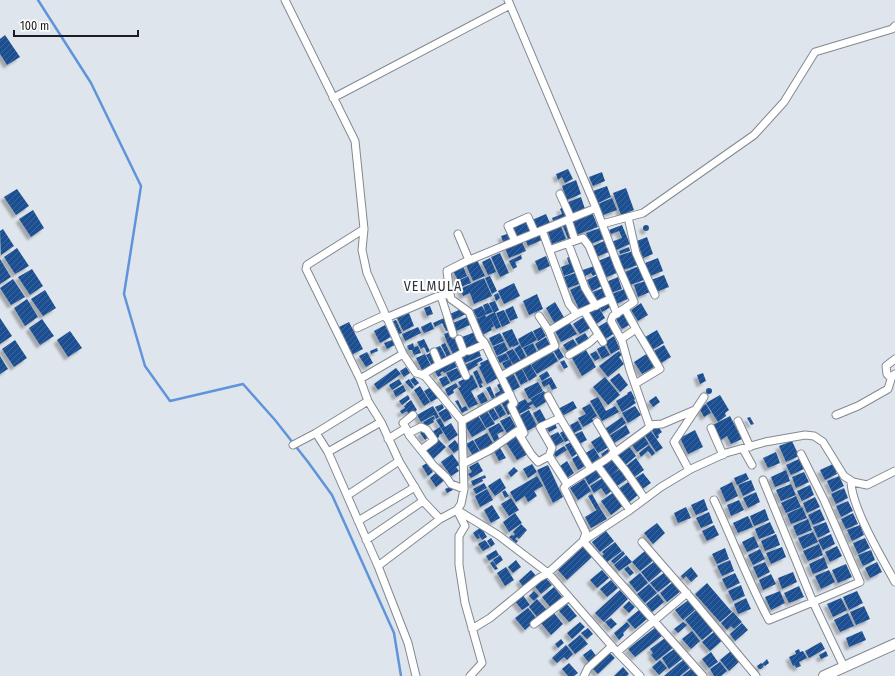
<svg xmlns="http://www.w3.org/2000/svg" width="895" height="676" font-family="'Fira Sans Condensed',sans-serif">
<defs>
<pattern id="building-hatch" width="6" height="6" patternUnits="userSpaceOnUse"><rect width="6" height="6" fill="#1f5091"/><path d="M-1 1l2-2M0 6l6-6M5 7l2-2" fill="none" stroke="#3e659a"/></pattern>
<filter id="shadow"><feDropShadow dx="-3.5" dy="3.5" stdDeviation="1" flood-color="#0004"/></filter>
</defs>
<rect width="100%" height="100%" fill="#dfe5ec"/>
<g fill="none" stroke-linecap="round" stroke-linejoin="round">
<!-- stream -->
<path stroke="#6094da" stroke-width="2.5" d="M38,0L91,83L141,186L124,294L145,366L170,401L243,384L275,420L308,462L332,495L394,633L401,676"/>
</g>
<!-- building -->
<path fill="url(#building-hatch)" filter="url(#shadow)" d="M5,35L20,57L7,65L0,54V39Z
M568,169L573,179L565,183L562,177L558,180L556,174Z
M602,172L605,181L593,186L589,177Z
M576,180L581,194L567,200L562,186Z
M607,186L611,197L598,203L593,191Z
M626,188L634,210L621,215L613,193Z
M17,189L29,206L16,215L4,197Z
M581,197L585,209L573,214L568,202Z
M612,198L617,210L603,215L598,204Z
M563,207L568,217L554,223L552,218L562,214L560,209Z
M33,210L44,228L31,237L19,219Z
M592,212L598,227L576,235L571,221Z
M546,214L550,223L535,229L532,220Z
M528,220L533,232L516,239L511,227Z
M567,222L572,237L568,239L562,224Z
M560,224L566,239L552,244L547,229Z
M643 228a3 3 0 1 1 6 0a3 3 0 1 1-6 0Z
M622,225L630,244L614,251L611,242L622,238L619,231L611,234L609,230Z
M600,228L604,239L590,244L586,233Z
M3,229L14,246L1,255L0,231Z
M510,233L512,241L504,244L501,236Z
M539,233L542,240L528,246L525,239Z
M647,237L653,254L643,258L637,241Z
M521,240L526,251L509,258L505,248Z
M604,241L609,252L596,257L591,247Z
M629,247L630,251L620,254L619,251Z
M17,248L29,266L15,274L4,257Z
M633,251L638,265L623,270L618,256Z
M500,253L509,273L500,277L491,257Z
M521,255L522,259L515,262L517,267L513,269L509,261Z
M546,256L550,266L539,271L535,261Z
M571,256L577,271L564,276L561,267L569,264L567,258Z
M610,256L617,273L604,278L598,261Z
M490,258L496,272L488,275L482,262Z
M658,258L663,271L650,276L645,263Z
M0,259L11,277L0,284Z
M477,260L485,276L473,281L466,265Z
M463,266L467,276L458,280L453,271Z
M594,266L597,274L593,276L591,273L583,277L580,271Z
M639,266L644,280L630,285L625,272Z
M32,269L43,286L30,295L18,277Z
M578,272L582,283L568,288L564,277Z
M598,275L602,286L592,291L587,280Z
M664,275L669,287L656,292L651,280Z
M468,276L471,283L458,288L456,282Z
M490,276L497,291L492,294L485,278Z
M618,277L622,289L611,293L606,282Z
M484,278L492,296L474,304L470,293L463,296L460,289Z
M13,279L25,297L11,305L0,288Z
M645,281L650,292L638,297L634,285Z
M514,283L520,296L504,304L498,291Z
M582,284L584,288L576,292L585,288L593,305L580,311L570,290Z
M603,288L607,298L598,302L593,292Z
M624,289L628,299L616,304L612,294Z
M45,290L56,308L43,316L31,299Z
M498,293L500,298L496,301L494,295Z
M537,294L543,309L529,315L523,301Z
M27,299L38,317L25,326L14,308Z
M495,301L499,310L494,313L489,303Z
M607,301L611,307L602,312L599,306Z
M555,302L565,319L555,324L546,308Z
M488,303L493,312L477,318L473,310L482,306L486,313L483,305Z
M641,303L648,315L638,321L631,310Z
M430,306L433,314L427,316L424,308Z
M513,306L518,318L510,321L505,310Z
M598,306L605,318L596,324L588,312Z
M463,308L466,314L453,320L450,314Z
M504,310L510,323L502,327L496,313Z
M495,312L501,327L496,329L489,315Z
M409,313L414,326L403,331L397,318Z
M624,314L631,324L622,329L616,319Z
M485,315L486,317L489,315L494,326L491,328L492,330L482,335L476,319Z
M585,316L592,327L580,334L573,324Z
M467,317L470,325L456,331L453,323Z
M0,318L12,336L0,344Z
M444,318L450,330L446,331L442,323L435,327L433,323Z
M42,319L54,336L40,345L29,328Z
M396,320L402,333L399,334L393,321Z
M608,321L615,333L605,339L598,327Z
M349,322L363,349L351,355L337,328Z
M431,322L434,329L424,333L421,327Z
M570,323L577,334L561,342L555,331Z
M385,325L391,337L380,343L374,331Z
M418,327L421,333L405,341L402,334Z
M541,327L546,336L538,341L533,331Z
M512,329L519,344L513,347L512,346L510,348L502,333Z
M657,330L664,343L652,350L645,337Z
M70,331L82,348L68,357L57,340Z
M532,331L537,340L522,348L518,339Z
M449,332L453,339L447,342L444,334Z
M475,332L479,344L467,349L462,337Z
M500,333L504,341L493,346L489,338Z
M585,333L589,339L579,345L575,339Z
M614,336L620,349L611,354L605,342Z
M546,337L551,347L540,353L535,344Z
M455,338L461,350L453,354L447,342Z
M424,339L430,351L427,353L424,347L421,349L417,342Z
M573,339L577,345L567,351L563,345Z
M15,340L27,358L14,367L2,349Z
M392,340L395,345L387,349L384,343Z
M504,342L508,350L497,356L493,347Z
M413,343L414,347L418,346L421,353L414,355L412,350H409L407,346Z
M445,343L451,355L447,357L441,345Z
M533,343L538,354L529,359L523,348Z
M520,345L527,359L522,362L514,349Z
M604,345L610,355L602,359L597,349Z
M664,345L671,357L661,363L654,351Z
M440,346L446,357L441,360L435,348Z
M558,347L564,357L559,360L553,350Z
M377,348L378,351L371,354L370,351Z
M478,348L481,356L465,363L462,356Z
M513,349L521,362L514,366L506,352Z
M586,350L596,367L582,376L572,358Z
M552,351L558,361L537,374L531,365Z
M596,351L600,358L595,361L590,354Z
M619,351L622,355L619,357L624,364L608,377L599,366Z
M367,352L373,363L366,367L359,356Z
M430,353L437,364L432,366L426,355Z
M506,353L509,359L500,363L497,357Z
M648,353L656,366L642,374L634,362Z
M425,354L431,366L422,370L416,358Z
M0,356L8,369L0,374Z
M481,357L483,360L477,363L478,365L468,371L465,365Z
M453,359L457,367L444,373L443,371L440,373L442,375L438,377L434,370Z
M489,359L498,378L487,384L479,367L481,366L480,363Z
M510,359L513,367L506,370L502,363Z
M564,360L568,367L564,369L560,362Z
M529,362L537,376L529,381L521,366Z
M406,367L410,373L404,377L400,371Z
M521,367L528,381L521,385L514,371Z
M396,368L401,374L378,390L374,384Z
M457,368L462,377L451,382L446,373Z
M477,370L483,383L481,384L483,387L480,388L473,372Z
M547,371L550,376L542,381L539,376Z
M513,373L520,387L512,391L505,377Z
M619,373L628,385L620,392L610,380Z
M703,373L706,381L700,384L697,375Z
M472,375L478,387L471,391L478,404L469,408L458,388L461,387L458,382Z
M446,376L450,383L443,387L439,379Z
M414,377L419,383L415,386L410,380Z
M551,377L557,388L552,390L549,384L544,387L541,382Z
M605,377L620,395L608,405L593,387Z
M399,379L402,384L392,390L389,385Z
M409,379L414,387L412,389L405,382Z
M538,382L543,391L529,399L524,389Z
M456,383L458,387L453,390L454,393L448,396L445,389Z
M501,383L506,393L496,398L495,394L500,391L497,385Z
M403,385L406,391L396,397L393,391Z
M420,386L430,402L424,406L414,390Z
M490,386L495,397L492,399L486,388Z
M431,387L438,398L431,402L424,391Z
M706 391a3 3 0 1 1 6 0a3 3 0 1 1-6 0Z
M544,391L549,400L536,408L533,404L529,406L531,408L517,415L512,406L525,399L528,403L532,401L530,399Z
M631,391L635,399L634,400L636,403L622,412L616,401L628,394L627,393Z
M483,392L488,401L481,404L477,396Z
M408,395L410,399L402,405L399,401Z
M720,395L729,410L725,413L726,416L718,422L706,403Z
M656,396L660,402L653,407L649,401Z
M598,397L606,411L615,406L619,412L602,421L590,401Z
M509,398L512,413L508,415L501,402Z
M411,400L417,410L409,415L407,411L402,414L400,411L405,408L404,406L406,405V404Z
M458,400L462,408L466,406L468,410L462,413L455,401Z
M573,401L577,408L562,416L558,409Z
M442,404L444,408L438,412L435,407Z
M500,404L506,414L500,418L494,407Z
M590,404L597,416L592,419L594,421L583,427L578,418L586,414L582,408Z
M706,404L711,413L704,417L699,408Z
M433,406L439,417L436,419L434,415L421,422L417,415Z
M635,406L641,415L628,423L622,413Z
M447,408L452,418L444,422L438,413Z
M493,408L499,418L494,421L488,411Z
M540,409L547,422L540,426L533,413Z
M529,410L537,426L527,431L519,416Z
M487,411L495,424L486,428L479,415Z
M434,416L435,419L433,420L434,422L425,427L423,422Z
M478,416L486,429L472,437L464,423Z
M510,416L517,429L508,435L500,421Z
M730,416L742,439L731,444L727,436L721,440L713,425Z
M622,417L626,423L609,435L605,429Z
M750,417L754,424L751,425L747,418Z
M440,418L445,427L451,423L458,435L449,441L436,420Z
M554,421L557,428L549,432L545,425Z
M578,421L582,429L574,433L570,425Z
M499,423L504,431L497,434L500,440L495,443L488,429Z
M626,425L630,433L614,443L609,436Z
M657,425L662,432L658,435L659,437L657,439L651,429Z
M440,427L443,433L439,435V437L436,439L432,432Z
M424,430L429,437L425,440L420,433Z
M565,430L570,440L565,442L560,433Z
M650,430L663,448L656,452L644,434Z
M695,430L703,447L688,454L680,438Z
M582,431L587,440L579,444L574,435Z
M558,432L564,441L556,446L550,436Z
M487,433L494,445L481,452L474,440Z
M516,435L528,454L517,460L505,441Z
M602,435L609,447L598,453L591,442Z
M643,435L649,444L637,452L631,444Z
M438,439L446,447L433,459L425,451Z
M455,440L461,448L454,453L448,446Z
M473,440L480,452L473,456L466,444Z
M792,441L799,456L786,462L779,446Z
M571,442L578,453L572,457L565,445Z
M628,445L636,456L624,466L616,454Z
M649,445L655,453L652,456L648,451L641,457L639,453Z
M499,446L506,458L499,461L493,449Z
M564,446L567,450L556,457L553,453Z
M594,448L600,458L590,464L584,454Z
M608,449L610,453L603,457L601,454Z
M776,452L780,463L768,468L763,458Z
M452,454L460,465L456,467L459,471L451,476L441,462Z
M580,454L587,465L578,470L572,459Z
M612,458L620,468L612,475L621,468L629,478L617,486L601,467Z
M636,458L644,470L633,478L625,467Z
M799,459L804,469L791,475L786,465Z
M567,461L574,473L567,478L560,466Z
M478,462L483,471L471,478L468,474L472,472L469,467Z
M427,463L433,472L428,476L422,466Z
M532,464L537,472L528,478L523,469Z
M833,464L837,474L825,480L820,470Z
M548,465L563,497L553,503L537,470Z
M514,467L518,471L511,477L508,473Z
M597,468L602,476L589,485L584,476Z
M786,470L790,481L775,487L771,477Z
M438,471L445,480L436,487L430,478Z
M804,472L809,482L796,488L792,477Z
M643,473L651,483L641,490L633,480Z
M746,473L749,479L737,485L734,478Z
M485,475L486,478L482,479L483,481L473,486L471,481Z
M537,476L543,486L534,491L537,496L528,502L525,496L516,502L510,492Z
M839,476L844,486L832,492L827,481Z
M604,477L613,490L606,495L601,488L594,493L590,486Z
M500,478L506,488L495,496L488,486Z
M584,479L591,491L578,500L570,488Z
M751,480L755,490L743,496L738,485Z
M628,482L638,495L628,503L617,490Z
M732,482L738,496L726,502L720,488Z
M484,483L487,488L476,494L473,489Z
M791,484L796,495L781,501L776,490Z
M810,485L814,495L802,501L797,491Z
M451,486L453,490L447,493L445,489Z
M844,488L848,498L836,504L831,494Z
M487,489L493,500L480,507L475,496Z
M505,490L509,496L505,498L502,492Z
M614,492L624,505L611,515L601,501Z
M756,492L760,502L748,508L743,498Z
M592,494L600,508L596,510L588,496Z
M796,496L801,507L786,513L781,503Z
M815,497L820,507L807,513L803,503Z
M511,498L519,510L509,516L501,504Z
M704,499L708,510L696,515L691,505Z
M739,500L744,510L731,516L727,505Z
M848,501L853,511L841,517L836,506Z
M492,505L500,518L491,523L484,510Z
M686,507L691,518L678,523L674,513Z
M802,507L807,518L791,524L787,514Z
M600,508L607,519L591,528L585,517Z
M765,509L769,520L754,526L750,516Z
M820,509L825,520L813,525L808,515Z
M709,512L713,523L701,528L696,518Z
M515,513L522,523L509,532L503,522Z
M853,513L858,524L846,529L841,519Z
M748,516L753,527L738,533L733,523Z
M808,519L812,530L797,536L793,526Z
M770,522L775,533L759,539L755,529Z
M826,522L830,532L818,538L813,527Z
M657,523L665,533L653,544L644,533Z
M521,524L527,530L519,539L517,537L515,539L518,541L516,543L509,537L512,535L513,536L515,534L513,532Z
M714,525L719,535L707,541L702,531Z
M860,525L864,535L852,541L847,530Z
M481,527L487,537L482,540L477,532L480,538L477,539L473,533Z
M606,531L614,541L600,552L592,542Z
M813,532L818,542L803,549L798,538Z
M776,534L780,545L765,551L761,541Z
M831,534L835,544L823,550L818,540Z
M754,536L759,547L747,552L742,542Z
M491,538L495,544L491,547L487,541Z
M865,538L870,548L858,554L853,543Z
M485,540L490,547L483,551L478,544Z
M615,542L622,551L607,562L602,556L604,554L602,552Z
M819,544L823,555L808,561L803,551Z
M584,546L593,556L567,580L558,570Z
M837,546L842,556L830,562L825,552Z
M782,547L786,557L771,564L766,553Z
M725,548L729,559L717,564L712,554Z
M760,549L765,559L753,565L748,555Z
M496,550L499,555L489,561L486,556Z
M646,550L654,560L640,571L632,562Z
M871,550L875,560L863,566L858,555Z
M623,551L625,554L614,564L611,561Z
M500,555L503,560L496,565L493,560Z
M626,555L632,562L619,571L614,565Z
M824,557L828,568L813,574L809,564Z
M516,560L521,567L513,573L508,567Z
M730,560L734,571L722,576L717,566Z
M493,561L498,569L495,570L490,563Z
M655,561L663,570L649,582L641,572Z
M765,562L770,572L758,578L753,567Z
M877,562L882,572L870,578L865,568Z
M846,564L852,577L838,583L832,570Z
M628,566L634,573L630,576L624,569Z
M506,567L514,580L505,586L497,573Z
M691,567L698,576L691,582L686,576L683,579L681,576Z
M531,570L538,578L525,589L519,581Z
M602,570L609,578L597,588L590,580Z
M829,570L835,582L821,589L815,576Z
M665,572L672,581L658,592L650,583Z
M793,572L797,582L782,589L778,578Z
M640,573L648,583L637,592L629,582Z
M735,573L740,583L727,589L722,579Z
M771,574L776,584L763,590L759,580Z
M544,576L552,585L541,594L533,584Z
M611,580L618,588L607,597L600,589Z
M674,581L681,591L667,602L660,593Z
M707,583L732,612L720,622L695,594Z
M649,584L657,593L645,603L637,594Z
M741,585L745,596L733,601L728,591Z
M799,586L804,597L789,603L784,593Z
M554,587L563,598L551,608L542,597Z
M620,590L628,599L604,622L595,613Z
M534,591L539,596L534,601L529,596Z
M780,591L785,603L771,610L765,597Z
M857,591L863,603L849,610L843,597Z
M522,594L530,605L522,610L514,600Z
M658,594L664,602L652,612L646,604Z
M746,598L751,609L738,614L734,604Z
M841,598L847,610L833,617L827,604Z
M537,599L547,610L538,618L529,607Z
M690,599L697,608L683,620L675,610Z
M629,601L635,607L629,613L623,607Z
M567,604L577,616L569,622L559,611Z
M864,606L870,619L856,625L850,612Z
M528,608L537,619L525,630L515,618Z
M697,609L714,630L702,640L685,620Z
M639,610L647,619L635,629L627,620Z
M733,612L742,622L734,629L731,626L727,630L721,623Z
M554,613L563,624L551,635L541,623Z
M848,613L854,626L840,632L834,620Z
M611,618L617,624L611,629L605,622Z
M580,622L585,627L572,639L567,633Z
M627,622L630,626L623,633L624,635L619,640L614,633Z
M683,622L687,625L678,633L674,629Z
M742,623L748,630L735,641L730,634Z
M656,627L662,636L635,657L628,649Z
M588,628L593,634L587,639L581,633Z
M692,631L700,641L691,649L682,639Z
M715,631L723,640L710,651L702,642Z
M862,631L866,640L849,647L846,638Z
M580,635L588,644L575,654L568,645Z
M665,638L673,648L656,661L651,655L653,653L650,649Z
M561,639L564,643L558,648L555,644Z
M821,642L825,649L809,658L805,651Z
M566,645L573,654L567,660L564,657L557,663L552,658Z
M591,649L597,657L589,663L583,655Z
M674,649L682,659L669,669L662,658Z
M799,649L800,652L803,651L807,658L799,662L801,666L796,668L795,665L793,666L789,657L796,654L795,651Z
M731,651L740,661L729,671L720,660Z
M826,651L828,656L821,659L819,655Z
M609,652L615,658L598,674L592,668Z
M711,652L718,662L709,668L702,659Z
M767,659L769,663L765,666L764,665L763,666V667L761,669H759L757,666L761,663L762,664Z
M660,660L667,668L659,675L652,667Z
M683,660L690,668L680,676H664Z
M720,662L727,671L721,676H714L710,669Z
M569,663L578,673L574,676H568L562,669Z
M623,667L629,674L627,676H614Z
M692,668L699,676H682Z"/>
<g fill="none" stroke-linecap="round" stroke-linejoin="round">
<defs>
<path id="street" d="M285,0L355,141L364,229L362,250L367,273L403,354L416,373L424,375L462,421L464,489L461,504L457,510L465,526L459,536V565L465,603L482,663L470,676
M508,0L596,208L618,266L634,302L613,316L611,321L622,341L630,370L650,427L605,460L567,484
M333,98L510,5
M560,194L571,218
M628,217L636,253L655,295
M568,219L575,240
M602,224L643,213L754,135L784,102L815,52L892,29L895,26
M364,229L307,265L306,269L360,379L368,401L381,422L399,461L423,501L440,519L457,510L498,535L548,573L617,652L640,676
M458,234L469,260
M515,241L508,226L528,217L535,233
M568,243L585,288L596,306
M549,250L583,238L589,246L617,314
M450,294L451,299L469,312L480,338L484,342L514,403L511,406L524,433L520,436L531,454L538,462L549,456L567,484L564,488L586,533L583,541L703,676
M441,296L453,334
M625,309L636,329
M584,311L603,342
M577,314L610,299
M539,316L549,331
M386,318L436,297L450,294L447,271L467,261L596,208
M357,328L385,315
M621,339L636,329L660,369L635,384
M469,351L485,344
M434,352L439,364
M569,355L589,343L598,335
M457,356L464,352L459,339
M422,375L435,367L457,356L466,376
M501,376L555,346L549,331L577,314L569,304L542,230
M891,378L887,374L886,366L895,359
M360,379L403,354
M548,396L560,418
M836,415L858,406L888,389L892,376L895,374
M462,421L510,394
M738,421L750,447
M597,422L615,452
M649,425L662,424L695,410
M406,428L403,423L413,415
M711,428L723,455
M316,433L368,401
M409,433L421,427L427,430L434,440L421,450
M388,439L406,428L409,435L433,465L446,477L451,484L464,489
M293,445L316,433L328,452L378,566L408,643L416,676
M743,449L752,465
M328,452L381,422
M612,454L625,470L645,499
M801,454L824,500L860,582L813,602L844,667
M549,456L552,448L540,427L560,418L591,469
M463,464L490,450L517,431L520,436
M597,465L630,510
M689,470L674,442L704,397
M851,481C851,507 882,558 895,582
M348,495L399,461
M714,500C733,540 748,581 769,620L813,602L763,480
M358,521L415,487
M366,540L423,501
M642,542L690,597L756,676
M378,566L440,519
M534,624L569,597
M472,629L490,618L539,578L548,573L583,541L630,510L661,487L691,469L726,453L765,442L805,435L814,436L823,442L844,476L853,482L867,485L895,471
M617,652L687,593
M584,676L588,668L612,646"/>
<path id="secondary" d="M824,676L895,644"/>
</defs>
<!-- street casing -->
<use href="#street" stroke="#848990" stroke-width="9"/>
<!-- secondary casing -->
<use href="#secondary" stroke="#848990" stroke-width="12"/>
<!-- street -->
<use href="#street" stroke="#fff" stroke-width="7"/>
<!-- secondary -->
<use href="#secondary" stroke="#fff" stroke-width="10"/>
</g>
<g text-anchor="middle" dominant-baseline="central" stroke-width="4" stroke-linejoin="round" paint-order="stroke">
<!-- quarter labels -->
<g font-size="14" letter-spacing="1" fill="#31363b" stroke="#fff">
<text x="433" y="286">VELMULA</text>
</g>
</g>
<!-- scale -->
<path d="M14 30v6h124v-6" fill="none" stroke="#1b1d20" stroke-width="2"/>
<text x="20" y="30" font-size="12" fill="#1b1d20" stroke="#ffffff" stroke-width="3" paint-order="stroke">100 m</text>
</svg>
